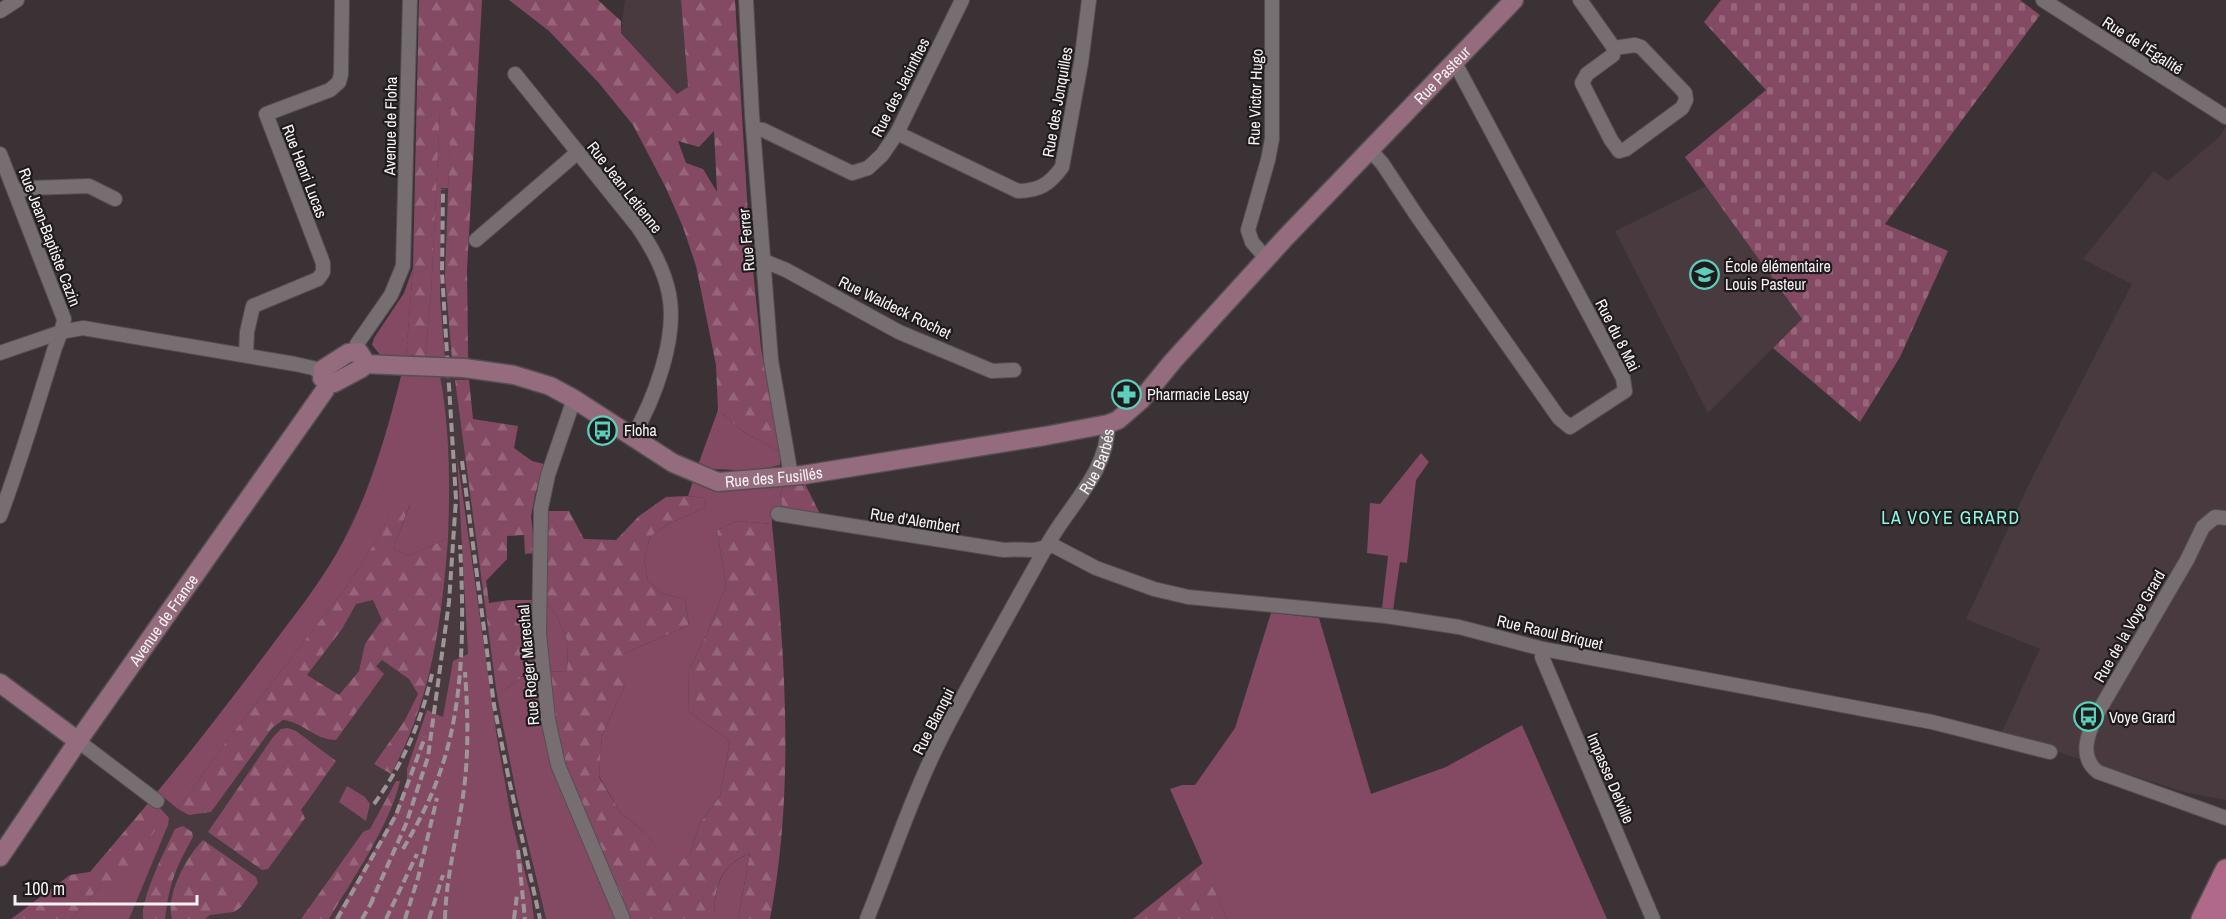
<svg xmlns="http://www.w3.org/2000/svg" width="2226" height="919" font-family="'Archivo Narrow',sans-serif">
<defs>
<pattern id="forest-firs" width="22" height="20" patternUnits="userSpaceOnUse" patternTransform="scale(1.5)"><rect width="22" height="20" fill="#844a63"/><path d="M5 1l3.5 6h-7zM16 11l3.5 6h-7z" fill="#96657a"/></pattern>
<pattern id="cemetery-stones" width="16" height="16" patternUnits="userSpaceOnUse" patternTransform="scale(1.5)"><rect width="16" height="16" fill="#844a63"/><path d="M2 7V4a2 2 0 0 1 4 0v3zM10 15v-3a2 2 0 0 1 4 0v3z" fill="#96657a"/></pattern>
</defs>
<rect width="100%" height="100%" fill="#3b3236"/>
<!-- built -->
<path fill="#493a40" d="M419,0H482L467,269L469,380L489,603L527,816L533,866L546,919H11L70,875L90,872L195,748L311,593L338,551L364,496L389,425L406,358L413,268Z
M625,0H681L688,88L677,94L621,32Z
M2226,127V800L2184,792L2001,734L2040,649L1966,619L2032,478L2132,284L2083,259L2154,171L2168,181L2219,137Z
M1706,186L1802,319L1708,413L1615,231Z"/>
<!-- grass -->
<path fill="#844a63" d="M452,107L448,188H441L440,297L445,360L425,359L431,294L440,112Z
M413,268L406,358L382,357L372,345L374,338L404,293Z
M401,376H440C450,429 450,484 448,538L409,556L393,549L410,505L400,493L378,538L347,586L232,734L178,809L157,792C195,747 231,699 267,652C291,619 318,587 338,551C369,497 386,436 401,376Z
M718,410L744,432L780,452V465L759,470L760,488L784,485L780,493L783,509L772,512V524L737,521L717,530L726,586L709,629L689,670L688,711L730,741L720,796L699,825L689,856L672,866L647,835L620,812L599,776L602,736L625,685V653L689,625L685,599L662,594L648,581L644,559L650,537L668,524L706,507L705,498L688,496L693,481L729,489H740L738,470L712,469L698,465Z
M1421,453L1429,462L1416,480L1407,563L1400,562L1393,610L1382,608L1388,556L1367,553L1370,503L1380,504Z
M457,456L497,738L512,822L531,896L534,919H334L392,820L407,781V769L427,710L443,717L453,661L468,654Z
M543,598L557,616L568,643L567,672L547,671Z
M1271,613L1319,618L1371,794L1446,767L1522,725L1607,919H1227L1170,789L1182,785H1195L1235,728Z
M537,666L552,768L617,919H546L517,797L497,695Z
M347,786L365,797L370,804L366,821L339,802Z
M161,809L169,818L168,825L129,919H71L99,888Z
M750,853L738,919H714C715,887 719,866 750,853Z"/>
<!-- forest -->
<path fill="url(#forest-firs)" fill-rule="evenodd" d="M419,0H482L467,269L468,359H452L445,276L451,107L440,113L431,294L425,359L406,358L413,268Z
M509,0H598L621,21V33L677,94L688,87L681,0H735L749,231L761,348L780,452L744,432L718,410L716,365L696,266L683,227L666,188L633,125L598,82L549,31ZM714,131L717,192L703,169L686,163L678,141L699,147Z
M455,380H469L473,419L518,426L514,448L532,461L544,464L535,495L531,517L535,553L525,554L524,535L507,536V559L486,581L489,603L509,600H534L537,666L497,695Z
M804,482L821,516L783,509L780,493L784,485Z
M400,492L410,504L393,549L409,556L448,538C442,621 431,701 391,774L374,764L405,720L418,694L409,679L382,660L376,666L384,674L336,740C315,740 303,722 283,720L272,728L211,812L189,815L178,809L232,734L347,586L378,538ZM373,600L382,620L365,644L359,671L339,695L307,675L342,629L356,604Z
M688,496L705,498L706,507L668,524L650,537L644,559L648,581L662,594L685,599L689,625L625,653V685L602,736L599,777L620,812L647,835L672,865L689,856L699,825L720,796L730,741L688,711L689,670L709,629L726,586L717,530L737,521L772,524C785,655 795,789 770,919H738L750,853C718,866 715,888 714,919H628L561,756L547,671L567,672L568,643L557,616L543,598L544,511H569L584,539L616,540L639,516L666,497Z
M288,728L296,731L336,761L301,810L305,818L268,869L262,870L208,832L273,737L281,729Z
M396,781H400C390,825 352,880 329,919H301L363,832L370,829Z
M150,801L161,809L152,821L155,830L122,885L99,888L71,919H11L70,875L90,872Z
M183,826L192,832L193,837C176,867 169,884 165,919H143C141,896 165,851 175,829Z
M203,840L256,877L258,883L241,907L234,912L210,915L205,919H172C165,895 187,856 203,840Z
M1203,863L1227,919H1133Z"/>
<!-- cemetery -->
<path fill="url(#cemetery-stones)" d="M1721,0H2020L2040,15L1885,224L1948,251L1900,357L1860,422L1773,348L1802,319L1685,157L1766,90L1704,22Z"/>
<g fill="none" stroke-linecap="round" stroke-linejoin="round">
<defs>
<g id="street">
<path d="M746,0L752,115L771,360L791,476"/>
<path d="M1580,0L1614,48"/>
<path d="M2043,0L2226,117"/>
<path d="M0,11L17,0"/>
<path d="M1635,45L1641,47L1685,93L1686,100L1682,108L1626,149L1619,151L1611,140L1582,83L1587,74L1613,55L1614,48Z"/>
<path d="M515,74L638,227C652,248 664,269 669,294C678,338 654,400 632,438"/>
<path d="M753,129L763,130L852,173L868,168L882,155L897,133L962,0"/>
<path d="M897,133L1018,191C1039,191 1050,184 1062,167L1081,63L1089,0"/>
<path d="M1369,149L1382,163L1417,216L1559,418L1570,427L1625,391L1623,378L1454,61"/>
<path d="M0,154L64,319C63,331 56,342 53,354C36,408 20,463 0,516"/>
<path d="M15,192L29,188L89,186L115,199"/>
<path d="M476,240L578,152"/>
<path d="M1266,258L1252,242L1248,230L1268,160L1272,139V0"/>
<path d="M764,261L786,270L899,332L992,371L1014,370"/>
<path d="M355,351L357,344L391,295L403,266L410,0"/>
<path d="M0,353L61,332L83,328L295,364L313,368L322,373"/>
<path d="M246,355L247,332L253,306L318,279L323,272V263L266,114L330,90L339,82L341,74L342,0"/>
<path d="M574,399L548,475L541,508L539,634L548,719L558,765L623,919"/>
<path d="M778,514L1004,550C1014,549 1024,550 1034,550C1041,549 1046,546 1054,546L1096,568L1154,589L1188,597L1386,616L1459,627L1543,649L1932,722L2050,752"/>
<path d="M2226,518L2215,517L2203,527L2187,560L2097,714C2088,733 2078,757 2098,772L2226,818"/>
<path d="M1543,649L1542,657L1653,919"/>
<path d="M78,741L157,801"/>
<path id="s1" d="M867,919C892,857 913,793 943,734C976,671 1012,609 1046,547C1068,506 1108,473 1108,424"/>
</g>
<g id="secondary">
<path d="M364,364L412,366"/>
<path id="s2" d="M464,368L514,375L550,386L574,399L673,463L718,482L803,475L1045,436L1108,424L1118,420L1141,400L1173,361L1286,237L1514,0"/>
<path d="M327,383L322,378L323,369L348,353L359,352L364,360V364"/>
<path d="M327,383H334L362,368L364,364"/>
<path d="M0,683L78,741"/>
<path id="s3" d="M0,857L78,741L325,390L327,383"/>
</g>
<path id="primary" d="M2202,919L2226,870
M2219,919L2226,904"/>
</defs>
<!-- street casing -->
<use href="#street" stroke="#554e51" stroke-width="16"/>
<!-- secondary casing -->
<use href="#secondary" stroke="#554e51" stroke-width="21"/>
<!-- primary casing -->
<use href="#primary" stroke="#554e51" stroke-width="24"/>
<!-- street -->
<use href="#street" stroke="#776e72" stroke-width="14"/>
<!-- secondary -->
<use href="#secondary" stroke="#946c7e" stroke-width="18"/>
<!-- primary -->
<use href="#primary" stroke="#b1698a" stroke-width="21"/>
<!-- rail -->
<path stroke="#9d9699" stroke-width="4" stroke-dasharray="9 4.5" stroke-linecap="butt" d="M462,461L494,705L508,775L540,919
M374,804C403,764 421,723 432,674
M403,849C417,825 430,801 439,775C465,704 464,620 460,545
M518,850L525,919
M370,905L406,824L428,757L449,602L456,499L442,273L443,189
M337,919L396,815L425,737
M362,919L374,898
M386,919L417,854
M405,919L418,878L437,798
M429,919L443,875
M445,919C446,877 457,837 463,796C469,755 468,714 465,672
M514,919L517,895"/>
<defs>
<path id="secondary-bridge" d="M412,366L464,368"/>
</defs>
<!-- secondary-bridge casing -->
<use href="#secondary-bridge" stroke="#554e51" stroke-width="21" stroke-linecap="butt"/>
<!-- secondary-bridge -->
<use href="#secondary-bridge" stroke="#946c7e" stroke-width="18"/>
</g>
<!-- icons -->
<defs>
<symbol id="school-ring" viewBox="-11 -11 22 22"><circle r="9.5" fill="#1f1b1d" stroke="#5bcebc" stroke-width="1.5"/><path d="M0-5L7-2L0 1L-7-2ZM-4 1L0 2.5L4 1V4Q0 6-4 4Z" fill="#5bcebc"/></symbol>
<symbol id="pharmacy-ring" viewBox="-11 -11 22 22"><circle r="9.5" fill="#1f1b1d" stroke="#5bcebc" stroke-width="1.5"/><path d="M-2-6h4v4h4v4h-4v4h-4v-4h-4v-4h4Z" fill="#5bcebc"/></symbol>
<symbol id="bus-ring" viewBox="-11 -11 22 22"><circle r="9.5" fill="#1f1b1d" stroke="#5bcebc" stroke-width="1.5"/><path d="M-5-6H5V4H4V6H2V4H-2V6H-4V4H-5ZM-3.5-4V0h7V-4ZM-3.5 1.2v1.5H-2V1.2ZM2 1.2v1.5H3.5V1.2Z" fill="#5bcebc"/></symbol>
</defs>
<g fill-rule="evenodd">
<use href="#school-ring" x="1688" y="258" width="33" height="33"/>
<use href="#pharmacy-ring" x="1110" y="378" width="33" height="33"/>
<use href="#bus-ring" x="586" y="414" width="33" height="33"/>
<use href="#bus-ring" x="2072" y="700" width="33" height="33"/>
</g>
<g text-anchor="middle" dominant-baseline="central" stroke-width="4.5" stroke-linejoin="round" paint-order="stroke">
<!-- street labels -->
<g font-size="16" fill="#f7f2f4" stroke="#1f1b1d">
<text transform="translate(2143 45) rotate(33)">Rue de l'Égalité</text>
<text stroke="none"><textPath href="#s2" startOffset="1161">Rue Pasteur</textPath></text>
<text transform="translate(900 87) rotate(-63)">Rue des Jacinthes</text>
<text transform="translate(1255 97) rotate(-88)">Rue Victor Hugo</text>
<text transform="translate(1057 102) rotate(-80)">Rue des Jonquilles</text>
<text transform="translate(390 126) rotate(-89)">Avenue de Floha</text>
<text transform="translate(305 171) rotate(69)">Rue Henri Lucas</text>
<text transform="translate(625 187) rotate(52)">Rue Jean Letienne</text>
<text transform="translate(50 237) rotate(69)">Rue Jean-Baptiste Cazin</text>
<text transform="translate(746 240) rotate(-95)">Rue Ferrer</text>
<text transform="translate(895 307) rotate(26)">Rue Waldeck Rochet</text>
<text transform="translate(1618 335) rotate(63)">Rue du 8 Mai</text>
<text stroke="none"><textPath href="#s1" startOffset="514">Rue Barbés</textPath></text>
<text stroke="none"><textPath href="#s2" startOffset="338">Rue des Fusillés</textPath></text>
<text transform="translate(915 520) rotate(9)">Rue d'Alembert</text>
<text stroke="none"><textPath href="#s3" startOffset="288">Avenue de France</textPath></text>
<text transform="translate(2129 626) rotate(-60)">Rue de la Voye Grard</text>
<text transform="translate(1550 632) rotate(13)">Rue Raoul Briquet</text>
<text transform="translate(528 665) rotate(-95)">Rue Roger Marechal</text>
<text transform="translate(933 721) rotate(-63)">Rue Blanqui</text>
<text transform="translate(1611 778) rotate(67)">Impasse Delville</text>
</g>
<!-- poi labels -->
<g font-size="16" fill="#f7f2f4" stroke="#1f1b1d" text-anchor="start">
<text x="1725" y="266">École élémentaire<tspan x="1725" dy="18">Louis Pasteur</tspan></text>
<text x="1147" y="394">Pharmacie Lesay</text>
<text x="624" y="430">Floha</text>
<text x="2109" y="717">Voye Grard</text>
</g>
<!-- neighbourhood labels -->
<g font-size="18" letter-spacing="1.5" fill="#8ff6e4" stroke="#1f1b1d">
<text x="1951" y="517">LA VOYE GRARD</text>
</g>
</g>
<!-- scale -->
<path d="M15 895v9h182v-9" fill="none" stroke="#f7f2f4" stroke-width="3"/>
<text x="24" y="895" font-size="18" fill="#f7f2f4" stroke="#1f1b1d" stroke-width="4.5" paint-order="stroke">100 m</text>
</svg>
